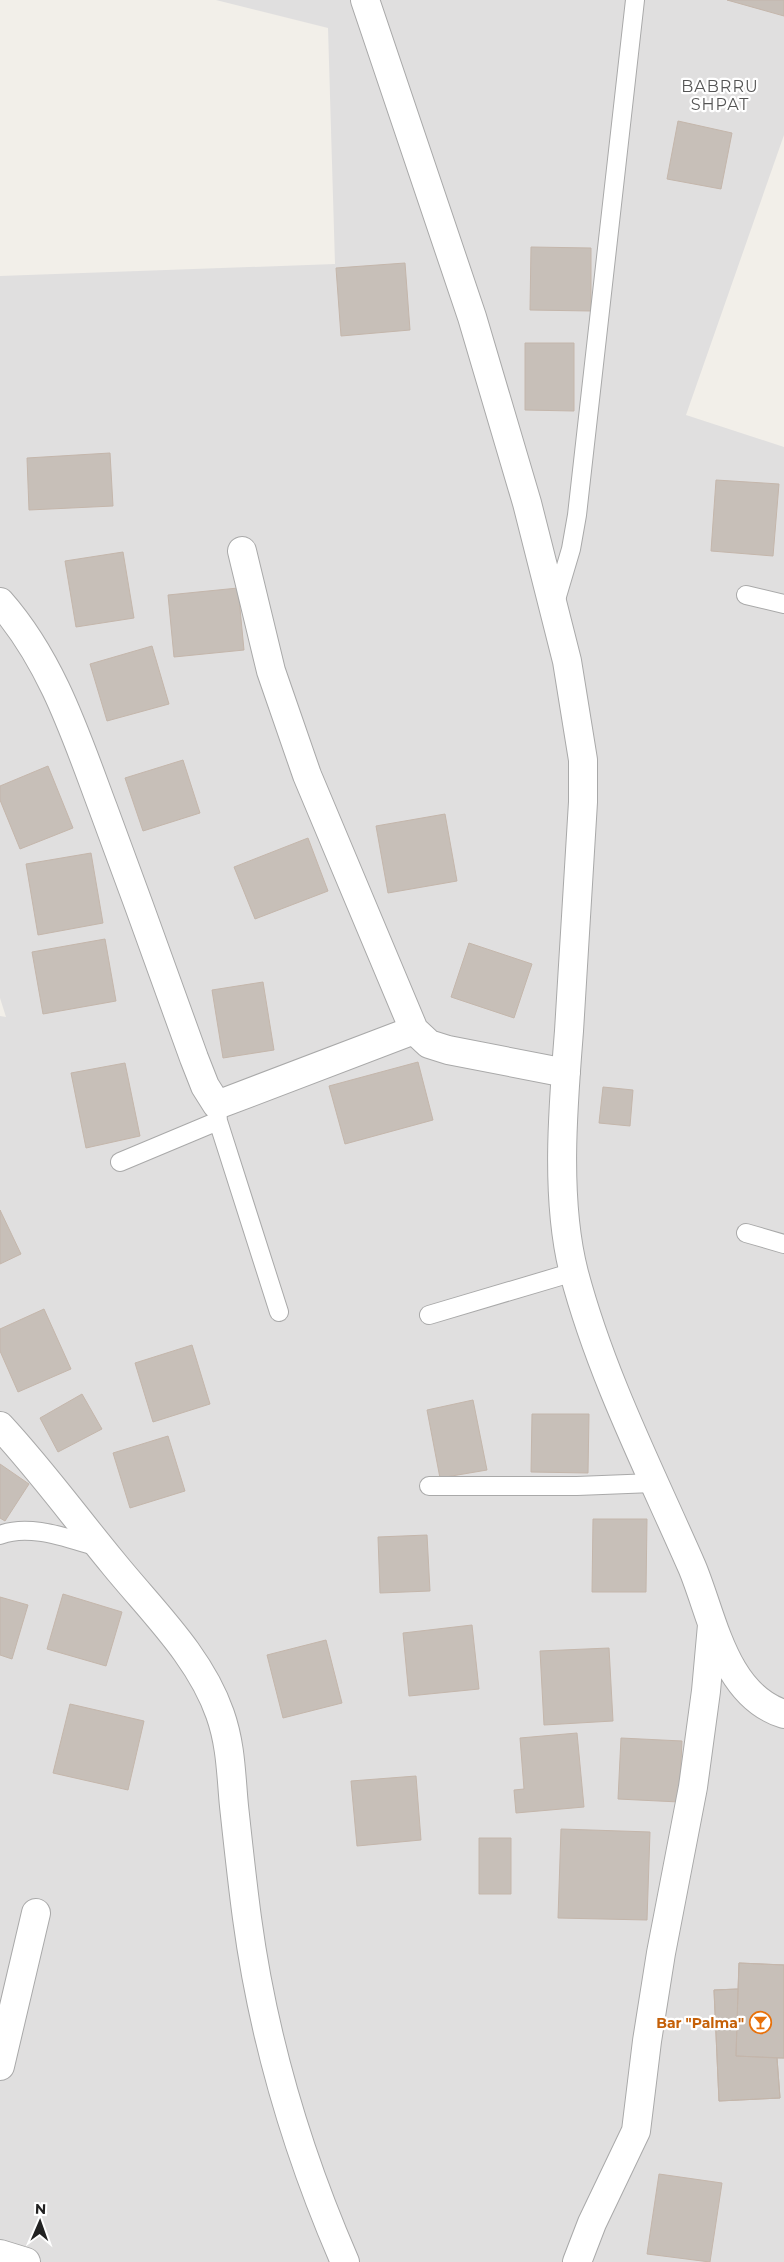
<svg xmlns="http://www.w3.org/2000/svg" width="784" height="2262" font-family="Montserrat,sans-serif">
<rect width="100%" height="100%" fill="#f2efe9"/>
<!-- residential -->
<path fill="#e0dfdf" d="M216,0H784V135L686,415L784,447V2262H0V1016L6,1017L0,998V276L335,264L328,28Z"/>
<!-- building -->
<path fill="#c7bfb8" stroke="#c4b6ab" d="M727,0H784V16Z
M678,121L732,133L721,189L667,179Z
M531,247L591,248V311L530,310Z
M405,263L410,330L341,336L336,268Z
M525,343H574V411L525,410Z
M110,453L113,506L29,510L27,458Z
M716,480L779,484L773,556L711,551Z
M123,552L134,618L76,627L65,561Z
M238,588L244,650L174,657L168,595Z
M152,646L169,704L107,721L90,664Z
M183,760L200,813L143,831L125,778Z
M48,766L73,828L20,849L0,800V786Z
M445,814L457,881L388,893L376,826Z
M308,838L328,891L255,919L234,867Z
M91,853L103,923L38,935L26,864Z
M105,939L116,1001L43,1014L32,952Z
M469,943L532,964L514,1018L451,997Z
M263,982L274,1050L223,1058L212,990Z
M418,1062L433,1120L345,1144L329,1086Z
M125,1063L140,1136L86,1148L71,1073Z
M603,1087L633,1090L630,1126L599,1123Z
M0,1210L21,1254L0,1264Z
M44,1309L71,1369L18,1392L0,1351V1329Z
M192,1345L210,1404L153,1422L135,1363Z
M82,1394L102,1429L58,1452L40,1418Z
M473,1400L487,1470L440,1478L427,1410Z
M532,1414H589L588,1473L531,1472Z
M168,1436L185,1491L130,1508L113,1453Z
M0,1464L29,1484L5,1521L0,1518Z
M593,1519H647L646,1592H592Z
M427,1535L430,1591L380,1593L378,1537Z
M63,1594L122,1612L106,1666L47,1649Z
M0,1597L28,1605L12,1659L0,1655Z
M472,1625L479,1689L409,1696L403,1633Z
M326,1640L342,1703L283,1718L267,1655Z
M609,1648L613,1721L544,1725L540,1651Z
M70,1704L144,1721L128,1790L53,1773Z
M577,1733L584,1807L516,1813L514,1790L524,1789L520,1738Z
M621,1738L682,1741L679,1802L618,1799Z
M416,1776L421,1840L357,1846L351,1781Z
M561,1829L650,1832L647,1920L558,1918Z
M479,1838H511V1894H479Z
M739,1963L784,1965V2058H777L780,2098L719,2101L714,1990L738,1989Z
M739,1963L784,1965V2058L736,2056Z
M738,1989L736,2056L777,2058L780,2098L719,2101L714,1990Z
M659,2174L722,2183L710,2262L647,2254Z"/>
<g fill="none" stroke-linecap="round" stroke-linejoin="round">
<defs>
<path id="service" d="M746,595L784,604
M555,603L571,549L577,515L635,0
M218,1121L279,1312
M120,1162L218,1121L217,1110
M746,1233L784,1244
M429,1315L574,1272
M429,1486H577L653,1483
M0,1535C30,1523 69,1539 99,1547"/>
<path id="minor" d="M365,0L472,317L527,503L567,661L583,760V802C578,878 574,955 569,1031C563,1106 555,1200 574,1273C601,1375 650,1471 692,1567C713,1617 724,1695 784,1714
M242,551L271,671L307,775L414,1030
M0,602C52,661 76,736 103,808C134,891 164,975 194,1058L205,1086L217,1105L414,1030L429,1044L448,1050L566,1073
M0,1426C40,1469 75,1517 113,1563C151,1610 200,1656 220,1714C231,1745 231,1775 234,1806C238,1843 242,1881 247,1918C263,2037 297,2152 345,2262
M0,2066L36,1913
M0,2254L26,2262
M577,2262L592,2223L636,2131L647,2041L661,1953L693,1787L706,1691L712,1625"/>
</defs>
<!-- service casing -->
<use href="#service" stroke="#a9a9a9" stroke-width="20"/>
<!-- minor casing -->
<use href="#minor" stroke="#a9a9a9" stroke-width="30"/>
<!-- service -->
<use href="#service" stroke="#fff" stroke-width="18"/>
<!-- minor -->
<use href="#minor" stroke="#fff" stroke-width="28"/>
</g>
<!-- icons -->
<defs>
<symbol id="bar-ring" viewBox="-11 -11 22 22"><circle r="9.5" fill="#fff" stroke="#e8710a" stroke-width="1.5"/><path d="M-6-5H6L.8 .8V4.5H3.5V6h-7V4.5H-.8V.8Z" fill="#e8710a"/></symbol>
</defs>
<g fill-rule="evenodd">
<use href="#bar-ring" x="748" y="2010" width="25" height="25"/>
</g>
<g text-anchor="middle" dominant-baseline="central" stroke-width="4.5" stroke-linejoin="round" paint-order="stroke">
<!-- food labels -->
<g font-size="14" font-weight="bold" fill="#c56008" stroke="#fff" text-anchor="end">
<text x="744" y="2023">Bar "Palma"</text>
</g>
<!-- quarter labels -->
<g font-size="16" letter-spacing="1" fill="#555" stroke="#fff">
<text x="720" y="86">BABRRU<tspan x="720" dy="18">SHPAT</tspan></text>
</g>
</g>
<!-- north arrow -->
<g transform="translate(40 2222) rotate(2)" stroke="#ffffff" stroke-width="4" paint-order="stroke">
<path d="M0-4L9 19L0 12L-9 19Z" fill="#222222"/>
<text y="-8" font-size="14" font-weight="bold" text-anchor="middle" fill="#222222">N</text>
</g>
</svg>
